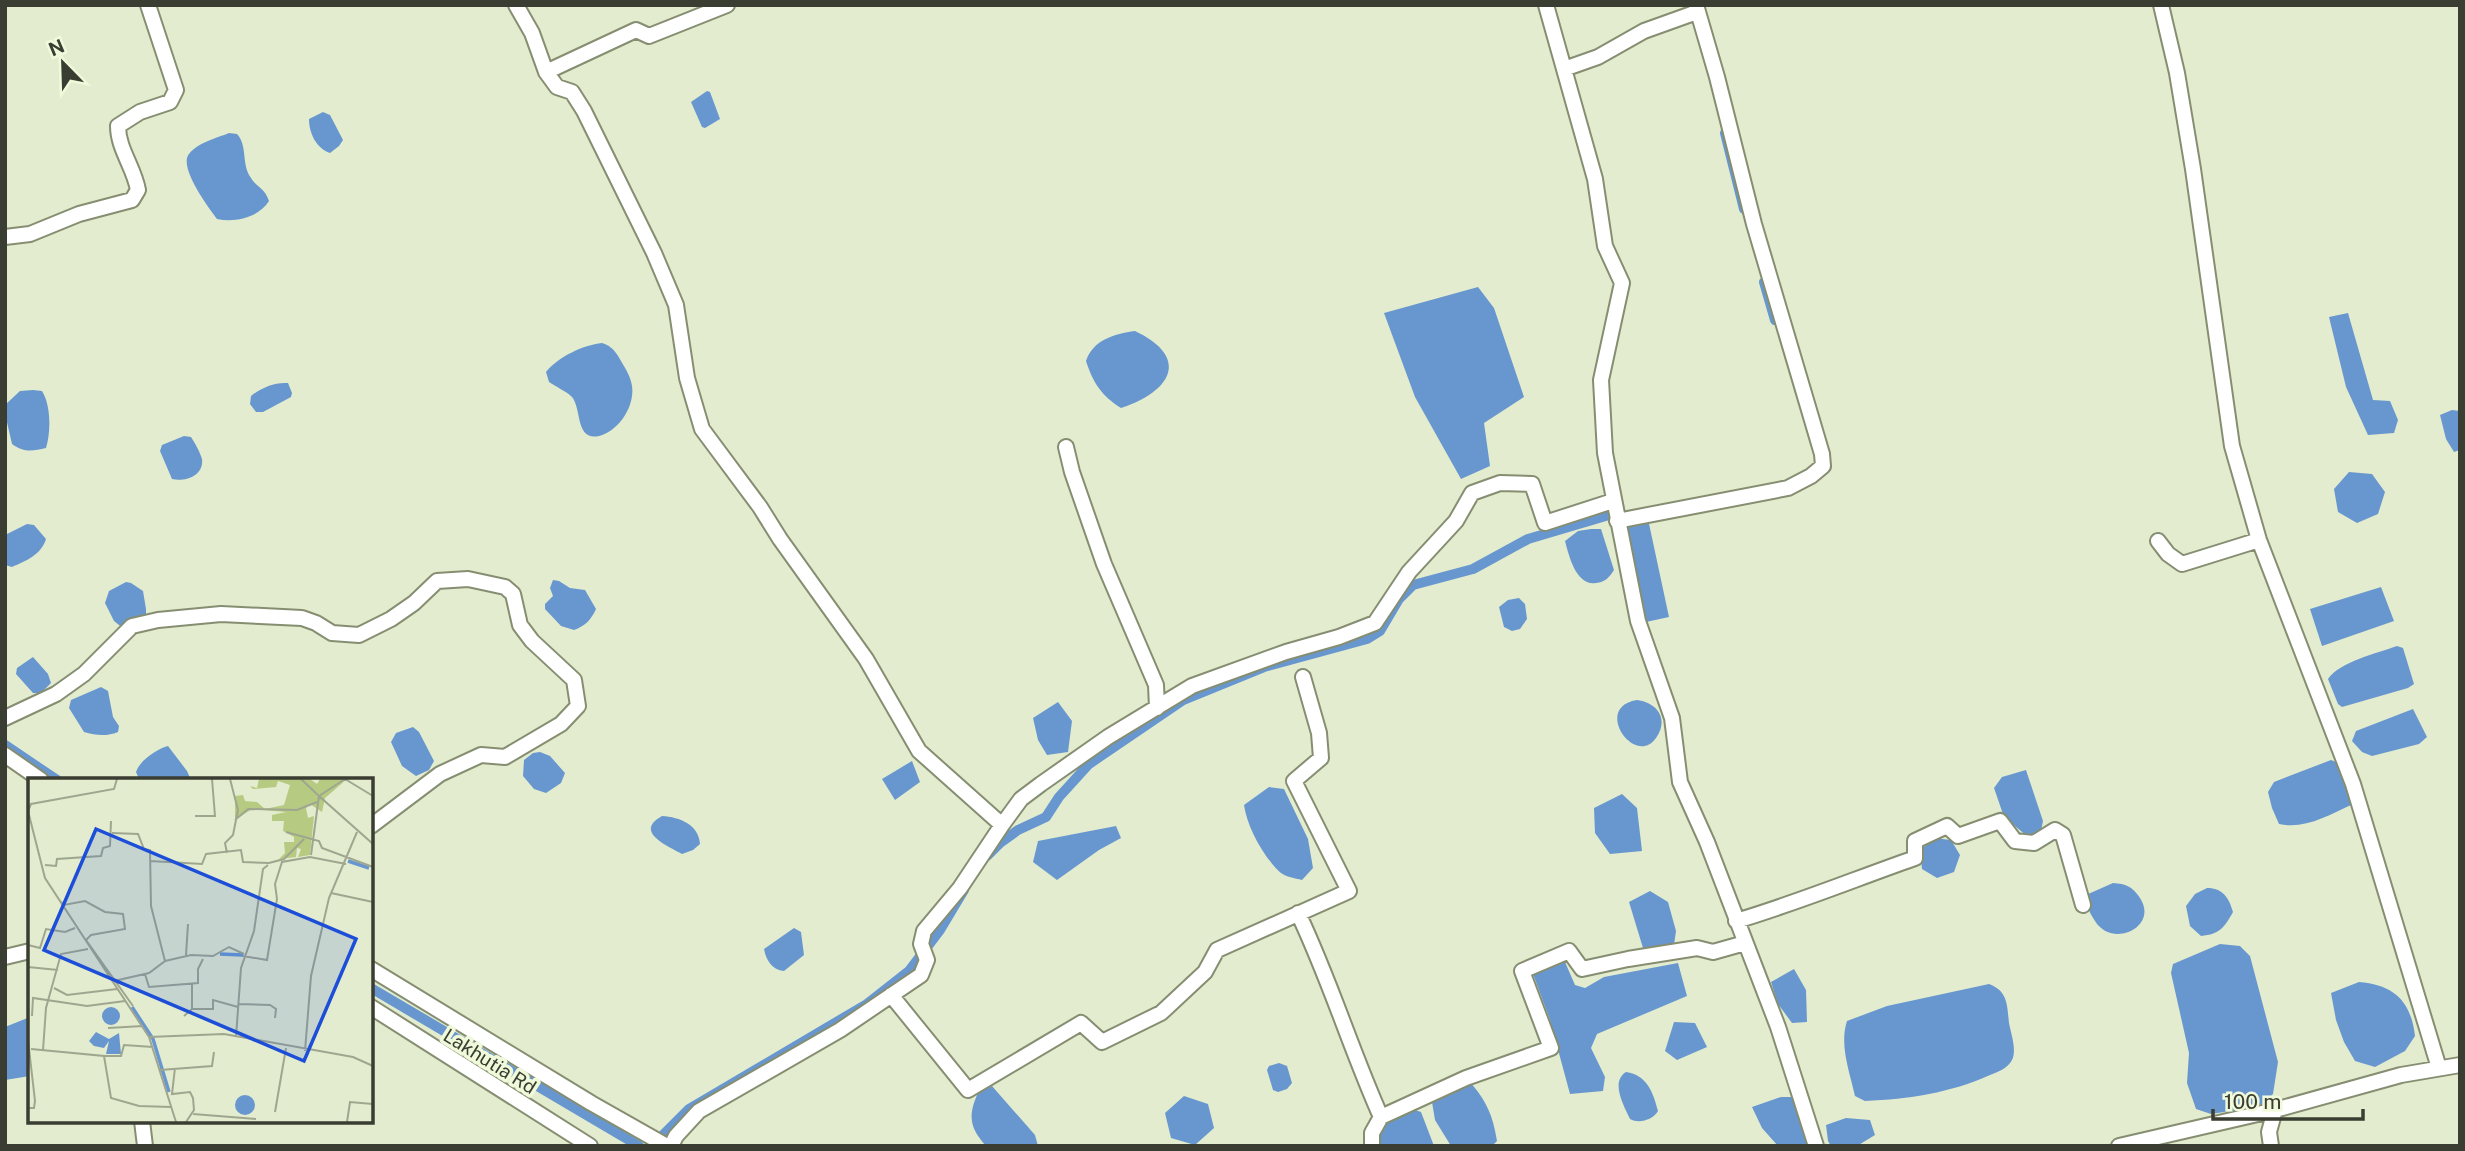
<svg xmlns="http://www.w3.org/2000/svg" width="2465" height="1151" font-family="'Public Sans',sans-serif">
<rect width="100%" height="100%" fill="#e3ecce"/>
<!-- water -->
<path fill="#6897d0" d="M707,91L710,92L720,119L705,128L702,127L691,102Z
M323,112L330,115L343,140L339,146L330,153C316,148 309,133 309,119Z
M229,133L237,134C248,146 241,164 251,178C258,189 264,187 269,201C258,218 235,223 217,219C209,208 178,167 189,154C197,143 217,138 229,133Z
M1478,287L1494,308L1524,397L1484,423L1490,466L1461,479L1415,397L1384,313Z
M2348,313L2373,400L2390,401L2398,420L2394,433L2368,435L2346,387L2329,317Z
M1135,331C1192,358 1170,392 1121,408C1102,396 1093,383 1086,361C1093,340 1114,334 1135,331Z
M602,343C612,346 616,352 621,361C625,368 631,377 632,386C635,406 619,431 599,436C575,441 582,409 572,397C566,391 556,387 549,382L546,372C558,357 583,345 602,343Z
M288,383L292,393L291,397L263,412H256L250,404L251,396C261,388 274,382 288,383Z
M33,390L42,391C51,405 51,432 46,448C33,451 24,453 12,444L6,418L5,405L20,391Z
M2452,410L2460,411V450L2454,452L2446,439L2440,415Z
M184,436L191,437C195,443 200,452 202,459C204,476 185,482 172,479L160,451L162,445Z
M2349,472L2372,474L2385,492L2378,514L2357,523L2338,512L2334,489Z
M1648,519L1669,617L1646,622L1626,524Z
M27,524L34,525L46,539C41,555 26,561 12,567L5,565V535Z
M1591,529H1601L1614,570C1609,578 1605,582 1596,583C1576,586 1569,556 1565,541L1578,531Z
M553,580L559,581L570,588L585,590L596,609C591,620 585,626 574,630L561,626L545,609V604L553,596L550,588Z
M126,582L131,583L143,591L146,609V618L124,629L114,621L105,603L109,591Z
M2381,587L2394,621L2322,646L2310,609Z
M1519,598L1525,604L1527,619L1520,629L1512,631L1504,627L1499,607L1508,600Z
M2397,646L2403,648L2414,684L2408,688L2342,707L2338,704L2328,679C2339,662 2378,653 2397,646Z
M33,657L48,674L51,683L41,693H33L16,674L17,668Z
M101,687L108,691L113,717L119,726L118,732C106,737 95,735 84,732L69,708L71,700Z
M1637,700C1658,703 1669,719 1656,738C1635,768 1592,707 1637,700Z
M1058,702L1072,721L1068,752L1047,755L1038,740L1033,718Z
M2413,709L2427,737L2419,744L2372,756L2362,752L2352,741L2356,731Z
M413,727L419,732L434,761L429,770L416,776L402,766L391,742L396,733Z
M168,746L187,771L191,780L139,779L136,772C140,760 157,749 168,746Z
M540,752L550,756L565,773L561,783L546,793L534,789L523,776L524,760L533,753Z
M2331,760L2341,764L2352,800L2351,805C2329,815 2304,830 2279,824L2272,808L2268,792L2274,782Z
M912,761L920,782L895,800L882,779Z
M2026,770L2043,821L2041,831L2027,836L2004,817L1994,788L2002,777Z
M1269,787L1284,789L1308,839L1313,868L1302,880C1295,878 1286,877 1281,873C1264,858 1247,827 1244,805Z
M1622,794L1637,808L1642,851L1610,854L1595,833L1594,808Z
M662,816C680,817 699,825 700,844L693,850L682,854C668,846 633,832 662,816Z
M1116,826L1121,838L1099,850L1057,880L1033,862L1038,841Z
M1933,838L1951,840L1960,855L1954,872L1937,878L1922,869L1920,851Z
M2113,883C2126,884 2132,886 2140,898C2159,927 2112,949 2095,921C2090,913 2085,905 2086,895Z
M2207,888C2223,888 2229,898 2233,912C2224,928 2220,934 2201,936L2190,926L2186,906L2195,894Z
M1650,891L1668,902L1676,931L1674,945L1643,948L1629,902Z
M794,928L801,932L804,955L784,971C772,970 766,960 764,949Z
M2220,944L2240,946L2250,956L2278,1062L2273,1094L2262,1104L2237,1110L2211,1114L2196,1109L2187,1083L2189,1053L2171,973L2173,964Z
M1565,962L1575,985L1585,988L1604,977L1678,963L1687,996L1597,1034L1591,1048L1605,1077L1603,1091L1570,1094L1550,1020L1533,974Z
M1794,969L1806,990L1807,1022L1792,1023L1778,1004L1771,982Z
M2359,982C2394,985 2411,1001 2415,1036L2405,1051L2375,1067L2355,1061L2344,1042L2336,1020L2331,993Z
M1989,984C2008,991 2007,1005 2009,1023C2011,1034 2017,1050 2012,1060C2008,1068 1998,1072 1990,1075C1950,1093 1909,1099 1865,1101L1855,1096C1850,1073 1839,1045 1847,1021L1887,1006Z
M30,1017V1076L5,1080V1027Z
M1674,1022L1695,1023L1707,1047L1677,1060L1665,1051Z
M1279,1063L1287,1066L1292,1083L1287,1089L1278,1092L1273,1090L1267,1070L1269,1066Z
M1626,1072C1647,1075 1653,1092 1658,1111C1653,1120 1639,1124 1630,1119C1624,1106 1610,1082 1626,1072Z
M1469,1081C1486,1100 1493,1115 1497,1141L1492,1146H1451L1435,1120L1432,1102L1451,1088Z
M992,1086L1035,1135L1038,1146H986C969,1127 968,1115 978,1093Z
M1184,1096L1208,1104L1214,1128L1195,1145L1171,1138L1165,1113Z
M1781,1097H1794L1811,1146H1778L1762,1128L1752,1107Z
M1409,1108L1421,1112L1434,1146H1380L1376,1132L1381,1121Z
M1846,1118L1870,1120L1875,1135L1857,1146H1831L1828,1141L1826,1125Z"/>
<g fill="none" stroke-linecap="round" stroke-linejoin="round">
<!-- canal -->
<path stroke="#6897d0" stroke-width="10" d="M1725,133L1744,209
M1764,282L1775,320
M5,745L57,780
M987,856L1000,843L1018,830L1046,817L1059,797L1089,764L1183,700L1264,667L1367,639L1380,631L1399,599L1413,585L1473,569L1528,539L1609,515
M371,988L639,1146
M662,1136L689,1109L867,1004L909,971L940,930L964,890"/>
<defs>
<path id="minor" d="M516,5L532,33L546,72L557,87L572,92L584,111L654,253L676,305L687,378L702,429L760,507L780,539L866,659L919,751L1002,825L960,888L924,931L921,944L927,960L921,975L840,1030L699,1111L676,1136L671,1146
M1546,5L1595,179L1605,246L1622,283L1601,380L1605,453L1638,621L1672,718L1680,782L1707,842L1778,1027L1816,1146
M2161,5L2177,73L2193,169L2232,446L2259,540L2353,784L2439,1068
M1564,69L1598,57L1644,31L1697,12
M546,72L636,30L649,36L727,5
M5,237L30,234L79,214L132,200L138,190C134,167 118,149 118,126L140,112L170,102L176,90L148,5
M1066,447L1072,472L1104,564L1156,685L1157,708
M1617,521L1788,488L1811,476L1823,466L1822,454L1754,224L1717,77L1696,5
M2158,541L2168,554L2182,564L2259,540
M5,718L56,694L84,674L132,626L158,620L221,614L302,618L316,623L332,633L359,635L391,619L414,603L437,581L468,579L505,587L513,594L520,625L532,641L574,680L578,706L561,724L505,757L481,755L440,774L371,826
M5,755L41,780
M1002,825L1021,799L1041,784L1108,737L1192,686L1286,652L1339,637L1375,623L1409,572L1456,521L1472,493L1500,483L1532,484L1545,523L1613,501
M1298,913C1330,980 1351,1050 1381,1117L1372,1133V1146
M1736,921C1797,903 1855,879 1915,858V841L1947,826L1958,836L2000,821L2015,841L2034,843L2055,830L2063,835L2083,905
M5,957L30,951
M371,969L591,1103L667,1146
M891,995L968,1090L1081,1023L1102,1042L1161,1013L1205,972L1217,950L1349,891L1294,781L1321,758L1319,733L1303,677
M371,1007L590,1146
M1381,1117L1466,1078L1551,1048L1522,971L1569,951L1582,969L1628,959L1697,948L1713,952L1745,943
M142,1121L145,1146
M2119,1146L2275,1110L2401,1075L2460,1065
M2271,1146L2269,1132L2275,1110"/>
</defs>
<!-- minor casing -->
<use href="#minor" stroke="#868e72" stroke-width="18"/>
<!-- minor -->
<use href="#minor" stroke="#fff" stroke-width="14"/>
</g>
<g text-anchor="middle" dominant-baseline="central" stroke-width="7" stroke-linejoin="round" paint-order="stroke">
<!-- street labels -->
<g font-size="19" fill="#3a3d31" stroke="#f0fadb">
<text transform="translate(490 1061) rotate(32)">Lakhutia Rd</text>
</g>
</g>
<!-- overview -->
<g transform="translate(28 778)">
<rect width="345" height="345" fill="#e3ecce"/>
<path d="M231,1H282L289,6L292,1H319L297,20L294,34L282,26L278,30L280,40L286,38L282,77L270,79L273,71L269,70L268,79L251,81L257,75L256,64H266V59L255,53L256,43H244V37L258,34L224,31L207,42V18L215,17L217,23L229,24L237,31L256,27L262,7L250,3L248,9L225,11L222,8L229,10Z" fill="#b6ca81"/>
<path d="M74 238a9 9 0 1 1 18 0a9 9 0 1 1-18 0ZM68,254L81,261L91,255L93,276H78L81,263L76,270L66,268L61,263ZM207 327a10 10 0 1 1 20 0a10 10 0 1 1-20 0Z" fill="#6897d0"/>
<path fill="none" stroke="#6897d0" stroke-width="3.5" d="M320,83L341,90M192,176L215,177M104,229L125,261L141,314"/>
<path fill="none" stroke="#9fa68f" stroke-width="2" d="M273,1L291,18L283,77M317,1L291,18L345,66M317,1L345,18M0,33L17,100L121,259L148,344M0,33L3,26L86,11L89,1M167,38H187L184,1M207,42L220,31L269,32L289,24M258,54L291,63L294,70L345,89M84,55L110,56L116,71L122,72L123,128L137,183L121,195L86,203M199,75L197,65L205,57L210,32L202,1M122,83L174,86L178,76L213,72L215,84L241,85L256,81L276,61M17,87L28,88L29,81L73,78L75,70L82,68L83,43M303,115L345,124M32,123L36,127L57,123L77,134L95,136L97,151L63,157L58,162L105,228M0,167L12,170L18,151L37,154L47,150M158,177L160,146M215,178L239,182L249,121L247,106L254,84L282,79L318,86M137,183L163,177L185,178L201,169L216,176M0,189L30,192M117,196L121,209L170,205V191L175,181M26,210L39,217L89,211M210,226L242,227L248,231L247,240M164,231H185V222L210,229M4,238L5,220L59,228L97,223M156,238L164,231V205M80,250L115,248M121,259L196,256L325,279L345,288M208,259L213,190L226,153L235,91L240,87M0,262L7,323L6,330H0M3,271L76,278L83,320L111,328L143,329M15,272L18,230L33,176L60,171M277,273L283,198L301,120L329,54M76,278H93L96,267L125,269M147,290L144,316L162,314L165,320L166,332L158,344M132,292L184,288L186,274M247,334L258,270M165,336L228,341M319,344L322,324L345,326"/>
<path fill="#1d4ed8" fill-opacity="0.15" stroke="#1d4ed8" stroke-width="3.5" d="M68,51L328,161L276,283L16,172Z"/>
<rect width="345" height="345" fill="none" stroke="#3a3d31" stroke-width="3.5"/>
</g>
<!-- border -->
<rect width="2465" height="1151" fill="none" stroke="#3a3d31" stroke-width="14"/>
<!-- north arrow -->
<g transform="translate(63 63) rotate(337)" stroke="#f0fadb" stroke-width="5" paint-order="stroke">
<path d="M0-5L12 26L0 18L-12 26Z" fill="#3a3d31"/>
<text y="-10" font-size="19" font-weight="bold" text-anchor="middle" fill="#3a3d31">N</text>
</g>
<!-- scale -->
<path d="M2213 1109v10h150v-10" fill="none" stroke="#3a3d31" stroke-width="3.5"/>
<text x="2224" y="1109" font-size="21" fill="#3a3d31" stroke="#f0fadb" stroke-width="5" paint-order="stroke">100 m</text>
</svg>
